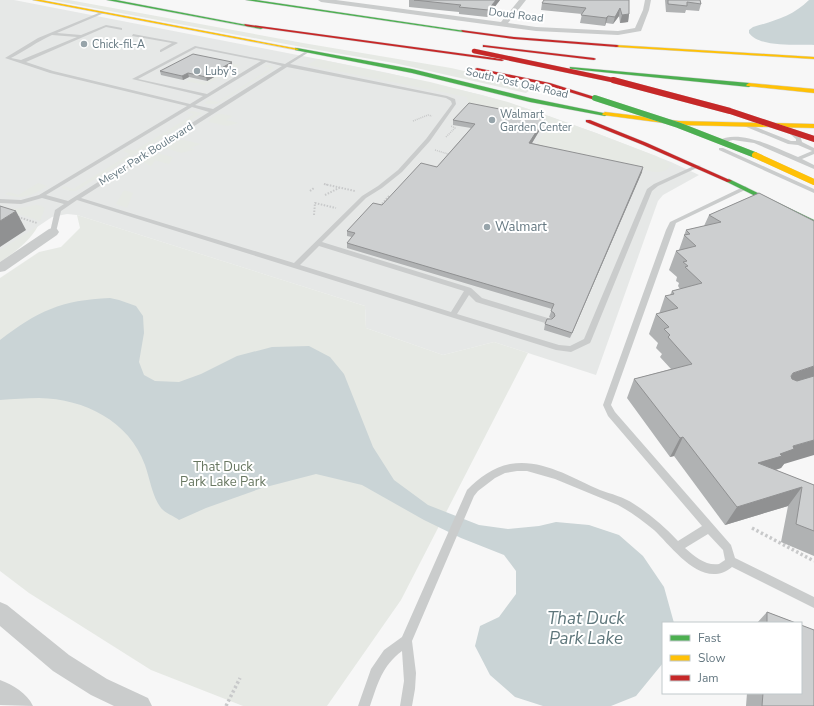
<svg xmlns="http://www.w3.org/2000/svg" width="814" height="706" font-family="'Nunito Sans',sans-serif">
<rect width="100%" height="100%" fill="#f7f7f7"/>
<!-- built -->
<path fill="#e6e8e7" d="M0,0H14L318,59L388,73L482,95L535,111L596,133L671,162L699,175L663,195L658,201L596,375L494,342L443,355L366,328L365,306L77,215L67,214L52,217L0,252Z"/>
<!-- green -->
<path fill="#e6e9e4" d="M51,0H69L303,43L451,68L534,87L526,93L394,63L312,49Z
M318,59L430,82L508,102L596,133L656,156L671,164C667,172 662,172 654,172L536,145L549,124L469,108L467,97L307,65Z
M218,61L240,65L205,85L186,81L189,79L206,82L233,67L215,63Z
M270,65L274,68L217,104H206L205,102L209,100L218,102L271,68L263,66Z
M192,111L202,113L76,191H71L61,188L64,186L73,189L130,154L123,151L127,149L134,151L194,114L187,112Z
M217,114H221L233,116L226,120L239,123L227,126L209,122L210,119Z
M178,140H184L201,144L190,148L195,149L181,153L165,148Z
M160,154L173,157L169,164L155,160L151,166L145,163L144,161L154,155Z
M38,183L47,186C31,196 24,200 5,194L9,192L18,195Z
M124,190L133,193L127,208L116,204Z
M36,205L42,206L45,208L40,221L0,208L14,209Z
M77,215L365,306L366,328L443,355L494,342L528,353L401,600L327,706H243L151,670L29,593L0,571V278L39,252L61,247L80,228Z
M38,226C29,242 15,252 0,262V250Z"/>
<!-- water -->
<path fill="#cad4d6" d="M809,0H814V45C797,44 760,48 749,33V30L753,27C774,21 793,16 809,0Z
M110,298L119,300L136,306L143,316L144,333L139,362L144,375L155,381L179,382L201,374L237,356L272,347L309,346L330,357L344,374L373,447L394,480L428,505L479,525L508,529L539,526L556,522L589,525L619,535L643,556L664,587L674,623H663V663L636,696L611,706H543L515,697L490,675L475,646L480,626L499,617L516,594V571L504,555L461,538L424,520L362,485L316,474L262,488L206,508L179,520C174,516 165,513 161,508C152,496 150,479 145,465C129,421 85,399 39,398C26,398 13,399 0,400V340C38,311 61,300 110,298Z"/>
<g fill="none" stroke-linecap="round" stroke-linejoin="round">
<defs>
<path id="fast" d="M107,0H116L263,28L261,29Z
M246,0H256L465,31L463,32Z
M297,48L412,69L530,98L608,114L605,116L530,102L412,73L295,50V48Z
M570,67L749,83L752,85L749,87L572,69H570Z
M729,179L814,220V225L727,182L726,181Z"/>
<path id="slow" d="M33,0H41L299,49L297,50Z
M615,45L814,57V59L617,47H615Z
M749,83L814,89V93L747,86L746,85Z
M605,112L679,121L814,124V128L679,125L603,115L602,114Z"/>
<path id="jam" d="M244,24L502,59L504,60L502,61L246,26Z
M461,30L514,37L617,45L619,46L617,47L514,39L463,32Z
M483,45L594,58L596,59L594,60L485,47H483Z
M477,68L550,83L598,98L595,100L547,85L475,70V69Z
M586,120H590L647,143L732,181L727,182L643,145L586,122Z"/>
</defs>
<!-- fast casing -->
<use href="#fast" stroke="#d3d4d5" stroke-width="1"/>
<!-- slow casing -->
<use href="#slow" stroke="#d3d4d5" stroke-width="1"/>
<!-- jam casing -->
<use href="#jam" stroke="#d3d4d5" stroke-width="1"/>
<!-- path-far2 -->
<path stroke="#c8c9ca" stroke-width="1.5" stroke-dasharray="1 1" stroke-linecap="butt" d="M413,121L428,115L432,116
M446,137L455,128L451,126
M435,150L451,155
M324,184L328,185"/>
<!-- path-far1 -->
<path stroke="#c8c9ca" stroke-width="2" stroke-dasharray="1.5 1.5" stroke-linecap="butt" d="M324,184L355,191
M310,191L314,188
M325,195L341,187
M380,206L390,195
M314,215L315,203L336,208
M18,217L37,223"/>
<!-- path -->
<path stroke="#c8c9ca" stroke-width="3.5" stroke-dasharray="2.5 2.5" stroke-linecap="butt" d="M752,528L814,561
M226,706L240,678"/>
<!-- lane -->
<path fill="#cacccc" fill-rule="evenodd" d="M101,12L104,13L57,33L81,35L106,25L122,28V30L106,27L26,62L53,71L190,104L203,96L132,79L195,46L285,64L308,50H309V52L290,64L447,96L455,99L456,104L430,141L402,172L382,188L366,198L322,242L471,288L482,298L551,319L552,321L551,323H545L476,302L469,295L457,314L559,345L570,346L584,339L647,189L654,184L696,165L701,166L658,186L652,191L591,341L590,343L571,352L556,350L77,200L61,211L56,232L53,234L51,233L50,232L55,210L64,204L42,198L21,204L0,203V199L21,200L39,195L187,106L50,73L5,58L38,38ZM52,35L77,37L21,60L11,58C25,51 38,41 52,35ZM196,48L261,61L207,94L138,79ZM266,62L282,66L213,109L195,105ZM287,67L446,98L451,101L452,104L426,139L398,170L378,186L362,196L294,263L81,198ZM192,107L209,112L68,201L46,195ZM319,246L464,291L451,312L300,265Z
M133,34L176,42L178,43L161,52H160V50L172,43L132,36Z
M746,123L791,141H796V139L790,134L795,133L801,138L802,142L814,148V154L802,159L814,165V169L754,143L733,140L721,143L718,141C739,128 778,149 798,157L812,151L798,145L788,144L744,126V124Z
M719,148H723L814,189V193L719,150Z
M745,186L748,188L747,189L676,223L611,405L615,412L731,545L735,558L814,597V608L732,567C703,591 673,548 654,530C643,521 631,512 618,505L555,479L527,471H517L505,473L495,478L478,491L474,496L412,641L416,673L415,689L412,706H400L404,681L402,651C382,666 378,683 370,706H358L371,669L384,650L402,637L467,490C479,478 493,467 510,464C541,458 573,478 600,490C611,494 624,497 634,504C650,514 665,527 678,541L702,526L608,416L603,405L666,230L670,222ZM708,534L723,550L725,560L719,564C706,566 695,557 685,548Z"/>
<!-- street -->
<path fill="#cacccc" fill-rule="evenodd" d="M318,0H336L501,22L519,0H526L508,23L536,27L618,31L635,28L643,10L645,0H651L649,10L641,31L618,35L536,31L321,2Z
M53,228L57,229L59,232L57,235L5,271L0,272V262L49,229Z
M0,602L7,605L69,655L107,679L148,698L152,706H114L91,695L53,671L0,626Z
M0,680C13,685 27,693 33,706L0,705Z"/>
<!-- fast -->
<use href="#fast" fill="#4caf50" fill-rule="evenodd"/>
<!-- slow -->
<use href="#slow" fill="#ffc107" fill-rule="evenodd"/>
<!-- jam -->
<use href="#jam" fill="#c62828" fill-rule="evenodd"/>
<defs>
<path id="fast-bridge" d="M595,98L678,125L755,155"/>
<path id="slow-bridge" d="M755,155L814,182"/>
<path id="jam-bridge-far1" d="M474,51L617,81"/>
<path id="jam-bridge" d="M613,80L730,111L814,139"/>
</defs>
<!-- fast-bridge casing -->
<use href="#fast-bridge" stroke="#d3d4d4" stroke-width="6" stroke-linecap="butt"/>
<!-- slow-bridge casing -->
<use href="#slow-bridge" stroke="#d3d4d4" stroke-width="6" stroke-linecap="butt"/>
<!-- jam-bridge-far1 casing -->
<use href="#jam-bridge-far1" stroke="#d3d4d4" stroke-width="5" stroke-linecap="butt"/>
<!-- jam-bridge casing -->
<use href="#jam-bridge" stroke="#d3d4d4" stroke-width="6" stroke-linecap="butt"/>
<!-- fast-bridge -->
<use href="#fast-bridge" stroke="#4caf50" stroke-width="6"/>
<!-- slow-bridge -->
<use href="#slow-bridge" stroke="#ffc107" stroke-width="6"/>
<!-- jam-bridge-far1 -->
<use href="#jam-bridge-far1" stroke="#c62828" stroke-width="4.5"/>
<!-- jam-bridge -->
<use href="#jam-bridge" stroke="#c62828" stroke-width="6"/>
</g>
<!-- wall -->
<path fill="#b0b2b3" d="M409,0H500L487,17L459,14V12L409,7Z
M629,0V14L628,22L620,23L619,16L613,24L606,23L605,26L580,23L582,14L541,10L542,3Z
M665,0H700L701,4L699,11L686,10L685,13L666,12Z
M232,62V67L207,81L189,77L183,80L161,75L160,71Z
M453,120L544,123L532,143L642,172L570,338L544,330L545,324L552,319L549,317L552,309L347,248V243L352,237L347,236V231L437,167L471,128L453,125Z
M759,193L784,464L781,468L775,470L814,485V556L781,542L788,506L725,525L674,456L670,457L627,398L634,379L671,369L660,357L662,354L656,348L658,343L649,334L656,314H659L665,296L670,295L672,291L680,289L678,286L679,283L676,281L677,277L669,270L676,251L679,250L686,230L704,226L709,215Z
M767,612L796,623H757Z
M747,693H801L814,706H746Z"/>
<!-- shaded-wall -->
<path fill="#909192" d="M496,0H500L487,17L488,10Z
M620,8L619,16L613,24L615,17Z
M629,14L628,22L620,23L622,15Z
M608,16L606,23L605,26L606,18Z
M232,62V67L207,81L206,77Z
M188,73L189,77L183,80L182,76Z
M545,118L544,123L529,148V143Z
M643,167L642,172L570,338L572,333Z
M16,211L26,230L0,247V221Z
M814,366V381L781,393L793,373Z
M683,437L674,456L670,457L680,438Z
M814,440V455L784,464L781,468L772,471L758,463L780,454L793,446Z
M802,487L788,506L725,525L737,507Z"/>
<!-- building -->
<path fill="#cdcfd0" stroke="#909192" d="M414,0H496L488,10L459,7L461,5Z
M544,0H629V14L622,15L620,8L615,17L608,16L606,18L581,15L586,8L542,3Z
M668,0H700L701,4L687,2V6L668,4Z
M193,54L232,62L206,77L188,73L182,76L160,71Z
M469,103L545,118L529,143L643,167L572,333L545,324L547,319H552L555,316L554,313L551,311L554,304L347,243L355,233L347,231L373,203L382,205L421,163L437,167L475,124L453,120Z
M759,193L814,221V366L793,373L791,376L792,379L797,381L814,376V440L793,446L794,449L780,454L782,456L758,463L814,485V531L796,524L802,487L737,507L683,437L680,438L634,379L692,364L668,337L670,335L664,329L669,327L656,314L678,308L665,296L674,294L672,291L702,283L685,267L688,266L683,262L687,261L676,251L696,246L684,235L690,234L686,230L721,222L709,215Z
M0,206L16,211L0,221Z
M767,612L796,623H767Z
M801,625L814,630V706H762L763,693H801Z"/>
<!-- markers -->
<g fill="#97a4aa" stroke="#fff" stroke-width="1.5">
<circle cx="84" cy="44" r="4"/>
<circle cx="197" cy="71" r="4"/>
<circle cx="492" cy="120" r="4"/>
<circle cx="487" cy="227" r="4"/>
</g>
<g text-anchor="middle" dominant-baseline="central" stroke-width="4" stroke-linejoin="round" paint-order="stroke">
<!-- far-street labels -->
<g font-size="11" fill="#647780" stroke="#fff">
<text transform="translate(516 15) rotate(7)">Doud Road</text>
<text transform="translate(517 83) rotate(13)">South Post Oak Road</text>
<text transform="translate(146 154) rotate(-32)">Meyer Park Boulevard</text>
</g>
<!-- far-poi labels -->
<g font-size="11" fill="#647780" stroke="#fff" text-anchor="start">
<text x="92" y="44">Chick-fil-A</text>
<text x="205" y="71">Luby's</text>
<text x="500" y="114">Walmart<tspan x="500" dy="13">Garden Center</tspan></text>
</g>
<!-- poi labels -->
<g font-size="13" fill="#647780" stroke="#fff" text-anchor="start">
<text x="495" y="227">Walmart</text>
</g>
<!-- park labels -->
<g font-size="13" fill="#697862" stroke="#fff">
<text x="223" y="467">That Duck<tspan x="223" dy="15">Park Lake Park</tspan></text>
</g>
<!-- near-water labels -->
<g font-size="17" font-style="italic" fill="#5e767b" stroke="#fff">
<text x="586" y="618">That Duck<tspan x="586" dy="20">Park Lake</tspan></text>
</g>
</g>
<!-- legend -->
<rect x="662" y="622" width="140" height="72" fill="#ffffff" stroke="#c1c9cc"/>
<rect x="670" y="635" width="20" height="6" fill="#4caf50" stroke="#c1c9cc"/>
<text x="698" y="642" font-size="12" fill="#647780">Fast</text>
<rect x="670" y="655" width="20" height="6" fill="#ffc107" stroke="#c1c9cc"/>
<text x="698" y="662" font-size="12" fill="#647780">Slow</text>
<rect x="670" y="675" width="20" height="6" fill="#c62828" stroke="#c1c9cc"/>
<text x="698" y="682" font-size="12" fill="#647780">Jam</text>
</svg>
